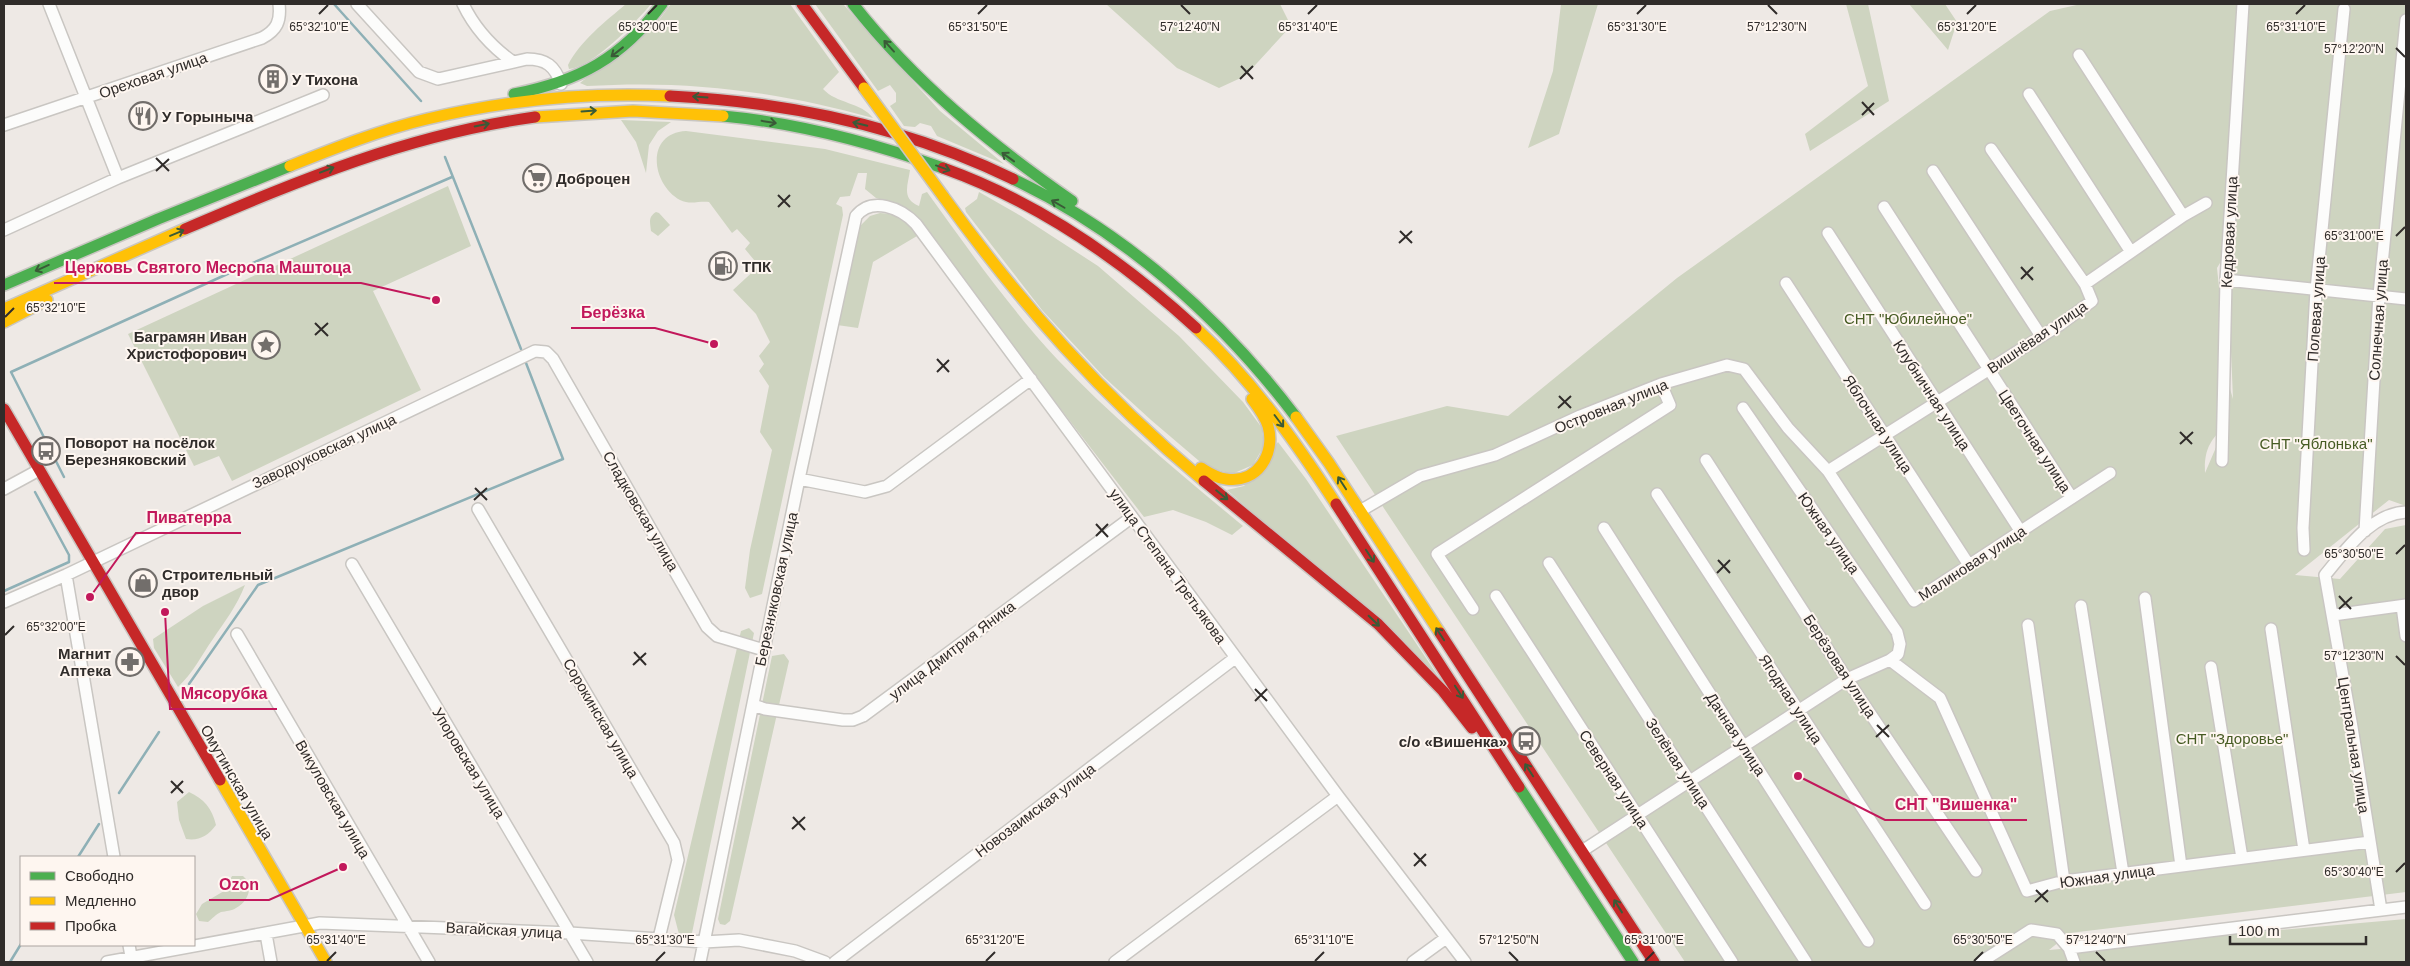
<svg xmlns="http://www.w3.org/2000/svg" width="2410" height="966" font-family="Helvetica,sans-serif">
<rect width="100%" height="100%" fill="#eee9e5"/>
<!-- green -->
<path fill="#ced4c0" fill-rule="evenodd" d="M626,4H651C636,22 593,67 569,69L568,65C580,41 606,21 626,4Z
M671,4H790L839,72L823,89C837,104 861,102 873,118C776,91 688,80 587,86L580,83L659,20Z
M815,4H843L940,111L1004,164L937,136L931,126L920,123L915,127L904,126L890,106L896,102V93L890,85L878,91Z
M1106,4H1280L1291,26L1245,76L1219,88L1177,68Z
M1561,4H1598L1559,134L1528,148L1553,71Z
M1846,4H1868L1889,101L1810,151L1805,134L1868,86Z
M1909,4H1945L1957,22L1948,50Z
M2081,4H2406V506L2389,500L2295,575L2340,579L2385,529L2406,525V892L2070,933L2049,950L2406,919V962H1685L1336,436L1447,406L1508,416L1677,278L2050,11ZM2226,253L2227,254L2233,399L2225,372L2222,316L2217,268ZM2226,424L2205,473C2204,449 2210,441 2226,424Z
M621,120L671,122L658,131L649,145L646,173L636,142Z
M686,131L825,149L910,170C908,185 901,199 919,206L922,194L927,192C968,249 1009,307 1057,359C1114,419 1179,473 1243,526L1232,535L1206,522L1173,510L1144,517L982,307L897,205L876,198L865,189L867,173H858L850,196L840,197L836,204L842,207L843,215L762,594L750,598L745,588L750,550L772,450L760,432L769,386L759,371L764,364L759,356L770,342L756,314L733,290L759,266L745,249L750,243L737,229L732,233L709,202C698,201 690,205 680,200C651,184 645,133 686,131Z
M448,186L471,246L373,291L421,390L232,481L219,456L194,466L128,334Z
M979,192L1021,216L1098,266L1179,336L1243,402L1262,428L1264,446L1253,465L1232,474L1205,466L1151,420L1104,377L1042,310L966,212L965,208L977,199Z
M656,212L659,213L670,225L658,236L651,231C650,222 648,217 656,212Z
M880,213C895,214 912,220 917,236L873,262L858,328L837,325L860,226L870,216Z
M1278,442L1306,479L1438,676L1227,490L1244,486Z
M245,585C237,606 225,621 213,639C201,656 193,673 178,687L154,648L153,639L203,606Z
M749,628L754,633L692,933L680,938L674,915L741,631Z
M784,654L789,661L730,921L725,925L720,924L718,919L767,680L772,656Z
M189,792C204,799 212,808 216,825C208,836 199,841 186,839L179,820L177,802Z
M232,876H243C254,885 249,901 236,908C232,911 226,911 221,912C216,914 212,919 208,922L199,921L196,914L202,904L224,891Z"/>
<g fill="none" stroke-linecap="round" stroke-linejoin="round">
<!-- stream -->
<path stroke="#8eb0b6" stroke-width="2.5" d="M334,4L421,101
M445,157L521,349
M64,477L11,372L234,271L452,177
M4,591L69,562V555L35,492
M189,684L258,585L563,459L526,363
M119,793L159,732
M78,857L99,824
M10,962L21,944"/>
<defs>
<path id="street" d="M49,4L118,178
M357,4L419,72L438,79L527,59C546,59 555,66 561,84
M463,4C474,27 492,47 513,62
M2079,55L2183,216
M2029,94L2131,252
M4,125L262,38C277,30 281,21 279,4
M1933,171L2041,336
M1884,207L2072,498
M4,230L118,178L323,95
M1828,233L2021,532
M2226,280L2406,299
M1786,283L1969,565
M2085,284L2183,216L2206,203
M1706,460L1847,679L1976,871
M2222,461L2226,280L2243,4
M1828,471L2061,324L2092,301L2085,284L1991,149
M799,479L865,492L887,486L1031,379
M4,489L39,470
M1657,494L1925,904
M478,509L674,843L678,860L659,938
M1360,511L1420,476L1495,455L1580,416L1661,384L1727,365L1744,369L1788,428L1828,471L1914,601L2110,473
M1604,528L1868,941
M2365,531L2379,295L2406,20
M2304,550L2303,528L2316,290L2344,9
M1549,563L1806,962
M352,564L587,962
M66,575L114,857
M1496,596L1732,962
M2145,598L2181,866
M4,602L66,575L535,351L546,352L553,359L707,627L717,636L764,650
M2081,606L2123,873
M2402,606L2406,636
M1473,609L1437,554L1670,405L1661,384
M2333,615L2406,605
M2028,625L2064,881
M2271,629L2304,850
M237,634L429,962
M1890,660L1940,698L2027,891L2064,881L2370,842
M2211,667L2242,858
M753,705L765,709L843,720H853L863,716L1132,517
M1582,851L1847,679L1890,660L1898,654L1900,644L1897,632L1743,408
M2381,910L2352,727L2325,575C2346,550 2370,514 2406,512
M266,934L271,962
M129,945L132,962
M2069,948L2406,907
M107,962L320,923L570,933L704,942L739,940L795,951L825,962
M700,962L799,479L856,216C872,196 901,208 916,224L1338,796L1465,962
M835,962L1235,658
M1115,962L1338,796
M1413,962L1446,938
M1981,962L2031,930L2057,934L2069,948L2074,962"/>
<path id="fast" d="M853,4C915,83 990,144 1072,201
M514,94C579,81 622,58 662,4
M723,116C798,123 873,143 943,168
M1013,179C1126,233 1221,318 1296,417
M4,285L158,219L290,166
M1519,787L1633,962"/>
<path id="slow" d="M535,117L633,111L723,116
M290,166C335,148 380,130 427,119C506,100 588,92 670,96
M943,196C1021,304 1101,395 1204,481
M4,309L185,229
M4,322L47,300
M1196,328C1252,380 1295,441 1336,504
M1296,417L1329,463L1440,633
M1201,468C1209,473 1216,478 1226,479C1257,484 1276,454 1268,426C1265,416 1258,407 1252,399
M220,780L326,962"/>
<path id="jam" d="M802,4L864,88
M670,96C788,102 906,127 1013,179
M943,168C1038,202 1122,260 1196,328
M185,229C303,179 407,135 535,117
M4,409L220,780
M1204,481L1378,624L1443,691L1472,728
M1336,504L1519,787
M1440,633L1654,962"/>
</defs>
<!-- street casing -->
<use href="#street" stroke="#c9c6c2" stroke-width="14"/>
<!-- fast casing -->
<use href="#fast" stroke="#c9c6c2" stroke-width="14"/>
<!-- slow casing -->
<use href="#slow" stroke="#c9c6c2" stroke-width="14"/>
<!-- jam casing -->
<use href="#jam" stroke="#c9c6c2" stroke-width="14"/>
<!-- street -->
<use href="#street" stroke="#fcfcfb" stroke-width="11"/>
<!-- fast -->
<use href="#fast" stroke="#4caf50" stroke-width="11"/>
<!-- slow -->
<use href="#slow" stroke="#ffc107" stroke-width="11"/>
<!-- jam -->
<use href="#jam" stroke="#c62828" stroke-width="11"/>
<defs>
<path id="slow-bridge" d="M864,88L943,196"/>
</defs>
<!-- slow-bridge casing -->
<use href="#slow-bridge" stroke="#c9c6c2" stroke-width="14" stroke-linecap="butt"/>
<!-- slow-bridge -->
<use href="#slow-bridge" stroke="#ffc107" stroke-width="11"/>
</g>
<!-- one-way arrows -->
<defs><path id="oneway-shaft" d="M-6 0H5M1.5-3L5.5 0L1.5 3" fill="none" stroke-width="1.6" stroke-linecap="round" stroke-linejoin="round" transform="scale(1.25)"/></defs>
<g stroke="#3a5a37">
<use href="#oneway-shaft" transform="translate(889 46) rotate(-132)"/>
<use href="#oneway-shaft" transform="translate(617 52) rotate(142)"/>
<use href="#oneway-shaft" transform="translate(700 97) rotate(-176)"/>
<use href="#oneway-shaft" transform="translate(589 111) rotate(-4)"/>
<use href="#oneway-shaft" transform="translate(769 122) rotate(9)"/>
<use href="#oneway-shaft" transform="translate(860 124) rotate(-166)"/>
<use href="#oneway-shaft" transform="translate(482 125) rotate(-11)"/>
<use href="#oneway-shaft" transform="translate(1008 157) rotate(-144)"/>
<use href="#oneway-shaft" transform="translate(943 168) rotate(20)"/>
<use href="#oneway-shaft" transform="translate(327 170) rotate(-21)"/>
<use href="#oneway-shaft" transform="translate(1058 204) rotate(-150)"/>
<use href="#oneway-shaft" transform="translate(177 233) rotate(-23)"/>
<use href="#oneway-shaft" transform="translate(42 268) rotate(156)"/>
<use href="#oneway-shaft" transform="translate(1279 421) rotate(53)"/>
<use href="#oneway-shaft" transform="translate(1342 483) rotate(-123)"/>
<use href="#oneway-shaft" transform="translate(1222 495) rotate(39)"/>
<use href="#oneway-shaft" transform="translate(1370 556) rotate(57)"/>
<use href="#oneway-shaft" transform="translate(1374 621) rotate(44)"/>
<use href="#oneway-shaft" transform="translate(1440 634) rotate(-123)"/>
<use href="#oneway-shaft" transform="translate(1459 692) rotate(57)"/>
<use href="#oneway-shaft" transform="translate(1529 770) rotate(-123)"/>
<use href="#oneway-shaft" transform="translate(1618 906) rotate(-122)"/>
</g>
<!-- ticks -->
<path fill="none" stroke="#302c2a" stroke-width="2" d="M1181,5L1190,14M1768,5L1777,14M319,14L328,5M648,14L657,5M978,14L987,5M1308,14L1317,5M1637,14L1646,5M1967,14L1976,5M2296,14L2305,5M2396,48L2405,57M1241,66L1253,79M1240,79L1253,66M1862,102L1874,115M1862,115L1874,103M156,158L169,171M156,171L169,159M778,195L790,207M778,207L790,195M1400,231L1412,243M2396,236L2405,227M1399,243L1412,231M2021,267L2033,280M2021,279L2033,267M5,317L14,308M315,323L328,336M315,335L328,323M937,359L949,372M937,372L949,360M1559,396L1571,408M1558,408L1571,396M2180,432L2192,444M2180,444L2193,432M475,488L487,500M474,500L487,488M1096,524L1108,537M1096,536L1108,524M2396,554L2405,545M1718,560L1730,573M1717,573L1730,560M2339,596L2351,609M2339,609L2352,597M5,635L14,626M634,652L646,665M2396,656L2405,665M633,665L646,653M1255,689L1267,701M1255,701L1267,689M1877,725L1889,737M1876,737L1889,725M171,781L183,793M171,793L183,781M793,817L805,830M792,829L805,817M1414,853L1426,866M1414,866L1426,854M2396,872L2405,863M2036,890L2048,902M2035,902L2048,890M1509,952L1518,961M2096,952L2105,961M327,961L336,952M656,961L665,952M986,961L995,952M1315,961L1324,952M1645,961L1654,952M1974,961L1983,952"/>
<!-- icons -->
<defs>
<symbol id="building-ring" viewBox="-11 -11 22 22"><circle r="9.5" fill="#fef6f0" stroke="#726e6b" stroke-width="1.5"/><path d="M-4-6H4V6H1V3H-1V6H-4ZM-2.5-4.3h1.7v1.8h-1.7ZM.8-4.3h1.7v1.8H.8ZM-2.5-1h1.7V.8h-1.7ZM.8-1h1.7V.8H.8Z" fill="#726e6b"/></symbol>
<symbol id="restaurant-ring" viewBox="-11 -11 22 22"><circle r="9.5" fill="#fef6f0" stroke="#726e6b" stroke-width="1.5"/><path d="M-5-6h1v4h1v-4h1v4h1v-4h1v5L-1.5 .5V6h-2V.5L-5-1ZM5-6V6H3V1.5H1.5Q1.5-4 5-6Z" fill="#726e6b"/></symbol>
<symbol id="supermarket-ring" viewBox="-11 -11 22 22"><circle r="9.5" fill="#fef6f0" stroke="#726e6b" stroke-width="1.5"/><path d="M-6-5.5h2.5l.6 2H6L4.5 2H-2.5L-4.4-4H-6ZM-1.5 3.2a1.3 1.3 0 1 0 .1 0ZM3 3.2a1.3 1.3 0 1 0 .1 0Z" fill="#726e6b"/></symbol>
<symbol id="fuel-ring" viewBox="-11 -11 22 22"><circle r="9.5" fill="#fef6f0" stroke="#726e6b" stroke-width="1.5"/><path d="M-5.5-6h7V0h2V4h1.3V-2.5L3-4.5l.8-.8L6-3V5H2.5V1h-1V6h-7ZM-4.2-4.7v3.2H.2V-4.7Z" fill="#726e6b"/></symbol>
<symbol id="sight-ring" viewBox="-11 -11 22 22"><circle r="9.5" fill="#fef6f0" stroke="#726e6b" stroke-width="1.5"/><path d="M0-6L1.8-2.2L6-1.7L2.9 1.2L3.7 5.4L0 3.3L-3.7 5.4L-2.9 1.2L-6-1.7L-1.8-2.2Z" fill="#726e6b"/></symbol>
<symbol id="bus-ring" viewBox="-11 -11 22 22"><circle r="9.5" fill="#fef6f0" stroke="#726e6b" stroke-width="1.5"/><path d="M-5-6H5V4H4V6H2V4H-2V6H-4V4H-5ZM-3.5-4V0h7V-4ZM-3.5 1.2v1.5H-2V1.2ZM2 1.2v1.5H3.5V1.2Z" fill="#726e6b"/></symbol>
<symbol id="shop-ring" viewBox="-11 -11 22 22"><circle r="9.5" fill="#fef6f0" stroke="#726e6b" stroke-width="1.5"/><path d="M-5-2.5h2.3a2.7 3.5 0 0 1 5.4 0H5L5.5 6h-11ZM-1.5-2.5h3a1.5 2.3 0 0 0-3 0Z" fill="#726e6b"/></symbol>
<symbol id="pharmacy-ring" viewBox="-11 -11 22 22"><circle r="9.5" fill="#fef6f0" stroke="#726e6b" stroke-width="1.5"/><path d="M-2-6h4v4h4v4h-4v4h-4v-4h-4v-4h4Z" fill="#726e6b"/></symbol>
</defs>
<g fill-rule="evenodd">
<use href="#building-ring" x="257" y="63" width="32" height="32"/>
<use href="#restaurant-ring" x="127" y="100" width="32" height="32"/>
<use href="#supermarket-ring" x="521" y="162" width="32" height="32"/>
<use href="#fuel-ring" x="707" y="250" width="32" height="32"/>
<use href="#sight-ring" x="250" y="329" width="32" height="32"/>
<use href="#bus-ring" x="30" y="435" width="32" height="32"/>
<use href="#shop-ring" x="127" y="567" width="32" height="32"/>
<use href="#pharmacy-ring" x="114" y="646" width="32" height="32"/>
<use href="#bus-ring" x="1510" y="725" width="32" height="32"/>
</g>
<g text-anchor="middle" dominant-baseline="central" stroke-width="4" stroke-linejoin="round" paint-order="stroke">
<!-- street labels -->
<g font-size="15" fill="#302c2a" stroke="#fef6f0">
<text transform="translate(153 75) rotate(-19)">Ореховая улица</text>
<text transform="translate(2229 232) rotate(-87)">Кедровая улица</text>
<text transform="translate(2316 309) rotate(-86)">Полевая улица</text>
<text transform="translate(2378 320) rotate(-86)">Солнечная улица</text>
<text transform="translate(2037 337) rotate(-34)">Вишнёвая улица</text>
<text transform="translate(1932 395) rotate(57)">Клубничная улица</text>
<text transform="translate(1611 406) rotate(-22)">Островная улица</text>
<text transform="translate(1878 424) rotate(57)">Яблочная улица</text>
<text transform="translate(2035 441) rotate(57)">Цветочная улица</text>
<text transform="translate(324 451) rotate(-25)">Заводоуковская улица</text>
<text transform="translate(641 511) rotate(60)">Сладковская улица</text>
<text transform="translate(1829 533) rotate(55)">Южная улица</text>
<text transform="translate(1972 563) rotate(-33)">Малиновая улица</text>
<text transform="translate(1168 566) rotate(54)">улица Степана Третьякова</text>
<text transform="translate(776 589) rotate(-78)">Березняковская улица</text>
<text transform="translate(952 650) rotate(-37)">улица Дмитрия Яника</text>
<text transform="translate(1840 666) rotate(57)">Берёзовая улица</text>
<text transform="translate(1791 699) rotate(57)">Ягодная улица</text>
<text transform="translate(601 718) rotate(60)">Сорокинская улица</text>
<text transform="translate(1736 734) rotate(57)">Дачная улица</text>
<text transform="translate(2354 745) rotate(81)">Центральная улица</text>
<text transform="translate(469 763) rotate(59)">Упоровская улица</text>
<text transform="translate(1678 763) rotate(57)">Зелёная улица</text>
<text transform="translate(1614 779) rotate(57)">Северная улица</text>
<text transform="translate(237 782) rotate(60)">Омутинская улица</text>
<text transform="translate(333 799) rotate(60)">Викуловская улица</text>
<text transform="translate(1035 810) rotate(-37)">Новозаимская улица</text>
<text transform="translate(2107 876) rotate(-8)">Южная улица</text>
<text transform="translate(504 930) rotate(3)">Вагайская улица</text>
</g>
<!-- poi labels -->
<g font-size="15" font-weight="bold" fill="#302c2a" stroke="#fef6f0" text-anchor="start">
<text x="292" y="79">У Тихона</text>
<text x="162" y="116">У Горыныча</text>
<text x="556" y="178">Доброцен</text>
<text x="742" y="266">ТПК</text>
<text x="247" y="336" text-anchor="end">Баграмян Иван<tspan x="247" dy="17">Христофорович</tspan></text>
<text x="65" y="442">Поворот на посёлок<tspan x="65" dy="17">Березняковский</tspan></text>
<text x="162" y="574">Строительный<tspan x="162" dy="17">двор</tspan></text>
<text x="111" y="653" text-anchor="end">Магнит<tspan x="111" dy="17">Аптека</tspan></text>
<text x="1507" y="741" text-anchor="end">с/о «Вишенка»</text>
</g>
<!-- park labels -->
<g font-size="15" fill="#465b23" stroke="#fef6f0">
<text x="1908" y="318">СНТ "Юбилейное"</text>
<text x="2316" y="443">СНТ "Яблонька"</text>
<text x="2232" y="738">СНТ "Здоровье"</text>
</g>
</g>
<g font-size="12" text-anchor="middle" fill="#302c2a" stroke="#fef6f0" stroke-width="4" stroke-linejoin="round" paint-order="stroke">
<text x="319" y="31">65°32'10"E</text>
<text x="648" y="31">65°32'00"E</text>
<text x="978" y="31">65°31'50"E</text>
<text x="1308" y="31">65°31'40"E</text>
<text x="1637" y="31">65°31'30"E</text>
<text x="1967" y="31">65°31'20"E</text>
<text x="2296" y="31">65°31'10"E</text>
<text x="1190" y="31">57°12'40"N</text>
<text x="1777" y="31">57°12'30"N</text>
<text x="2354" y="53">57°12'20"N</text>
<text x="2354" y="240">65°31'00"E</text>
<text x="56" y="312">65°32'10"E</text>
<text x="2354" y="558">65°30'50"E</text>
<text x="56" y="631">65°32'00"E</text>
<text x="2354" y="660">57°12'30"N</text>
<text x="2354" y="876">65°30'40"E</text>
<text x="1509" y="944">57°12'50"N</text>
<text x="2096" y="944">57°12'40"N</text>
<text x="336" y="944">65°31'40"E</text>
<text x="665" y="944">65°31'30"E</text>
<text x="995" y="944">65°31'20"E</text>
<text x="1324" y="944">65°31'10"E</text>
<text x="1654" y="944">65°31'00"E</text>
<text x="1983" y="944">65°30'50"E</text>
</g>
<!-- callouts -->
<path fill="none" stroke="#c2185b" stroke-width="2" d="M436 300L361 283H54M714 344L655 328H571M90 597L136 533H241M165 612L170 709H277M1798 776L1885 820H2027M343 867L269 900H209"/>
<g fill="#c2185b" stroke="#fef6f0" stroke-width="2">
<circle cx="436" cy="300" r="5"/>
<circle cx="714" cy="344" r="5"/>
<circle cx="90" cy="597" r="5"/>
<circle cx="165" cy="612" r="5"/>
<circle cx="1798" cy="776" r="5"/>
<circle cx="343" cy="867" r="5"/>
</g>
<g font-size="16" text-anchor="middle" font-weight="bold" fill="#c2185b" stroke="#fef6f0" stroke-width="4" stroke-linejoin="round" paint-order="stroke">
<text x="208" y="273">Церковь Святого Месропа Маштоца</text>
<text x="613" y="318">Берёзка</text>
<text x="189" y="523">Пиватерра</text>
<text x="224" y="699">Мясорубка</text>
<text x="1956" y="810">СНТ "Вишенка"</text>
<text x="239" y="890">Ozon</text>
</g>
<!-- border -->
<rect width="2410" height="966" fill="none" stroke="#302c2a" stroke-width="10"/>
<!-- legend -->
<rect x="20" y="856" width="175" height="90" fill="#fef6f0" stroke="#aca5a1"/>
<rect x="30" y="872" width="25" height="8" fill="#4caf50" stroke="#aca5a1"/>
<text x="65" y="881" font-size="15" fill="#302c2a">Свободно</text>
<rect x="30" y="897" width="25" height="8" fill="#ffc107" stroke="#aca5a1"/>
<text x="65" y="906" font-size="15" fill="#302c2a">Медленно</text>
<rect x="30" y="922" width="25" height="8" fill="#c62828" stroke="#aca5a1"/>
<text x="65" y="931" font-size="15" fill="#302c2a">Пробка</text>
<!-- scale -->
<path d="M2230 936v8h136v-8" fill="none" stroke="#302c2a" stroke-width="2.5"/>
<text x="2238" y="936" font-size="15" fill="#302c2a" stroke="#fef6f0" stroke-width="4" paint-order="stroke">100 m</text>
</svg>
